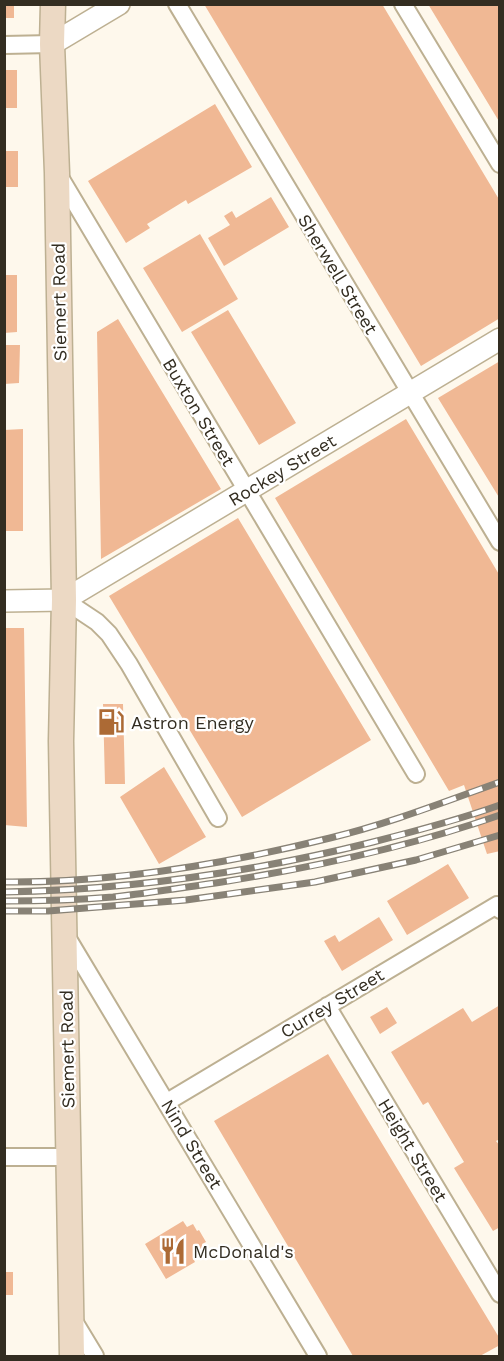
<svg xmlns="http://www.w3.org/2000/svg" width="504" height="1361" font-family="'Work Sans',sans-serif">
<rect width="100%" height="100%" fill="#fef8ec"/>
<!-- building -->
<path fill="#f0b894" d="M4,4H14V18H4Z
M204,4H382L500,201V318L421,366Z
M428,4H500V123Z
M4,70H17V108H4Z
M215,104L252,167L188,204L186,200L147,224L150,228L126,243L88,181Z
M4,151H18V187H4Z
M271,197L289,227L224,266L208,238L230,225L224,216L232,211L236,218Z
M200,234L238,299L182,332L143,268Z
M4,275H17V332L4,333Z
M228,310L296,423L259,445L191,332Z
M118,319L221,489L101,559L97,332Z
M4,345H20L19,383L4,384Z
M500,361V499L438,398Z
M406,419L500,576V851L487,854L464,785L449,791L275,498Z
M23,429V531H4V430Z
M238,518L371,740L242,817L109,596Z
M4,628H24L27,827L4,825Z
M103,704H123L125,784H105Z
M164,767L206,837L159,864L120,797Z
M448,864L469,898L407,935L387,901Z
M379,917L393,940L342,971L324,941L335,935L339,942Z
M500,1005V1139L496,1141L500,1146V1227L493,1231L454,1168L464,1162L428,1102L423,1105L391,1052L463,1008L472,1022Z
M387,1007L397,1023L380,1034L370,1017Z
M328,1054L500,1339V1345L480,1356H353L214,1121Z
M183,1221L187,1227L193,1224L197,1231L199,1230L206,1242L202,1244L204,1249L201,1251L202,1253L193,1258L195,1262L166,1279L145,1244Z
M4,1272H13V1295H4Z"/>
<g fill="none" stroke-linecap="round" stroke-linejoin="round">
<defs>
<path id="minor" d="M177,4L500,542
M403,4L500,164
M4,45L52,44
M58,174L416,774
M64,600L97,622L109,634L129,664L218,818
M65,934L318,1356
M327,1006L500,1294
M167,1102L497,905L500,910
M4,1157H69
M72,1318L95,1356"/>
<path id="tertiary" d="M52,44L119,4
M4,601L64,600L500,339"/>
<path id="secondary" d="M53,4L52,44L57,173L64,600L61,741L62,800L72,1356"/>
</defs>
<!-- minor casing -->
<use href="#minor" stroke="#bdb092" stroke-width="20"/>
<!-- tertiary casing -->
<use href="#tertiary" stroke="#bdb092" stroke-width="24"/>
<!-- secondary casing -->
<use href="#secondary" stroke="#bdb092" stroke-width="27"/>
<!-- minor -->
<use href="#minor" stroke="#fff" stroke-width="16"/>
<!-- tertiary -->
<use href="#tertiary" stroke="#fff" stroke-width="21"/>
<!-- secondary -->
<use href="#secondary" stroke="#ecd9c4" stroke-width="24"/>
<defs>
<path id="rail" d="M4,882C112,883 226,864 330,838C388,824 444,802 500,782
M4,892C129,890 253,872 373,842C416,831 458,820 500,805
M4,901C41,901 77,900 113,897C150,893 186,887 222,882C316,867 409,847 500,815
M4,911H48L186,900L315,882L416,860L500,835"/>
</defs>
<!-- rail casing -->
<use href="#rail" stroke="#888276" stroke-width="7"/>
<!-- rail -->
<use href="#rail" stroke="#fff" stroke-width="4.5" stroke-dasharray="14" stroke-linecap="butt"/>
</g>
<!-- icons -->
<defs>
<symbol id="fuel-bare" viewBox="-9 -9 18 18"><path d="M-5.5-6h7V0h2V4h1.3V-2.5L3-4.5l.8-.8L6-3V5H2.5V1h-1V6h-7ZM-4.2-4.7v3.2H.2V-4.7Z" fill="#ac6a35" stroke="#fff" stroke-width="2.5" paint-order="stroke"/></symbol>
<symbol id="restaurant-bare" viewBox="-9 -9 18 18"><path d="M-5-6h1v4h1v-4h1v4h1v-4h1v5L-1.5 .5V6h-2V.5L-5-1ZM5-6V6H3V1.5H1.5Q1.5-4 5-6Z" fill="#ac6a35" stroke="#fff" stroke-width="2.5" paint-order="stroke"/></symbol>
</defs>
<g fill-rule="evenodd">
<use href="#fuel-bare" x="92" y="703" width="38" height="38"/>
<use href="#restaurant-bare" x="154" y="1232" width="38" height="38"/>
</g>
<g text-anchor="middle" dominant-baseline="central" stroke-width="4.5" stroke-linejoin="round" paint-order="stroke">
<!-- street labels -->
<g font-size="18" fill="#332d21" stroke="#fff">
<text transform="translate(338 274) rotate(59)">Sherwell Street</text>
<text transform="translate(59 302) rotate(-91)">Siemert Road</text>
<text transform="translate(199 412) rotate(59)">Buxton Street</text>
<text transform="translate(282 470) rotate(-31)">Rockey Street</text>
<text transform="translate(332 1003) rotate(-31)">Currey Street</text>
<text transform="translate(67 1049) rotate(-91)">Siemert Road</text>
<text transform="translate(192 1144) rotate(59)">Nind Street</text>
<text transform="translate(413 1150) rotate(59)">Height Street</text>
</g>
<!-- poi labels -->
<g font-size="18" fill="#332d21" stroke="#fff" text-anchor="start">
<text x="131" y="722">Astron Energy</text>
<text x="193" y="1251">McDonald's</text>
</g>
</g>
<!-- border -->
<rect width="504" height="1361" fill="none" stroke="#332d21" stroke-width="12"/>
</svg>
